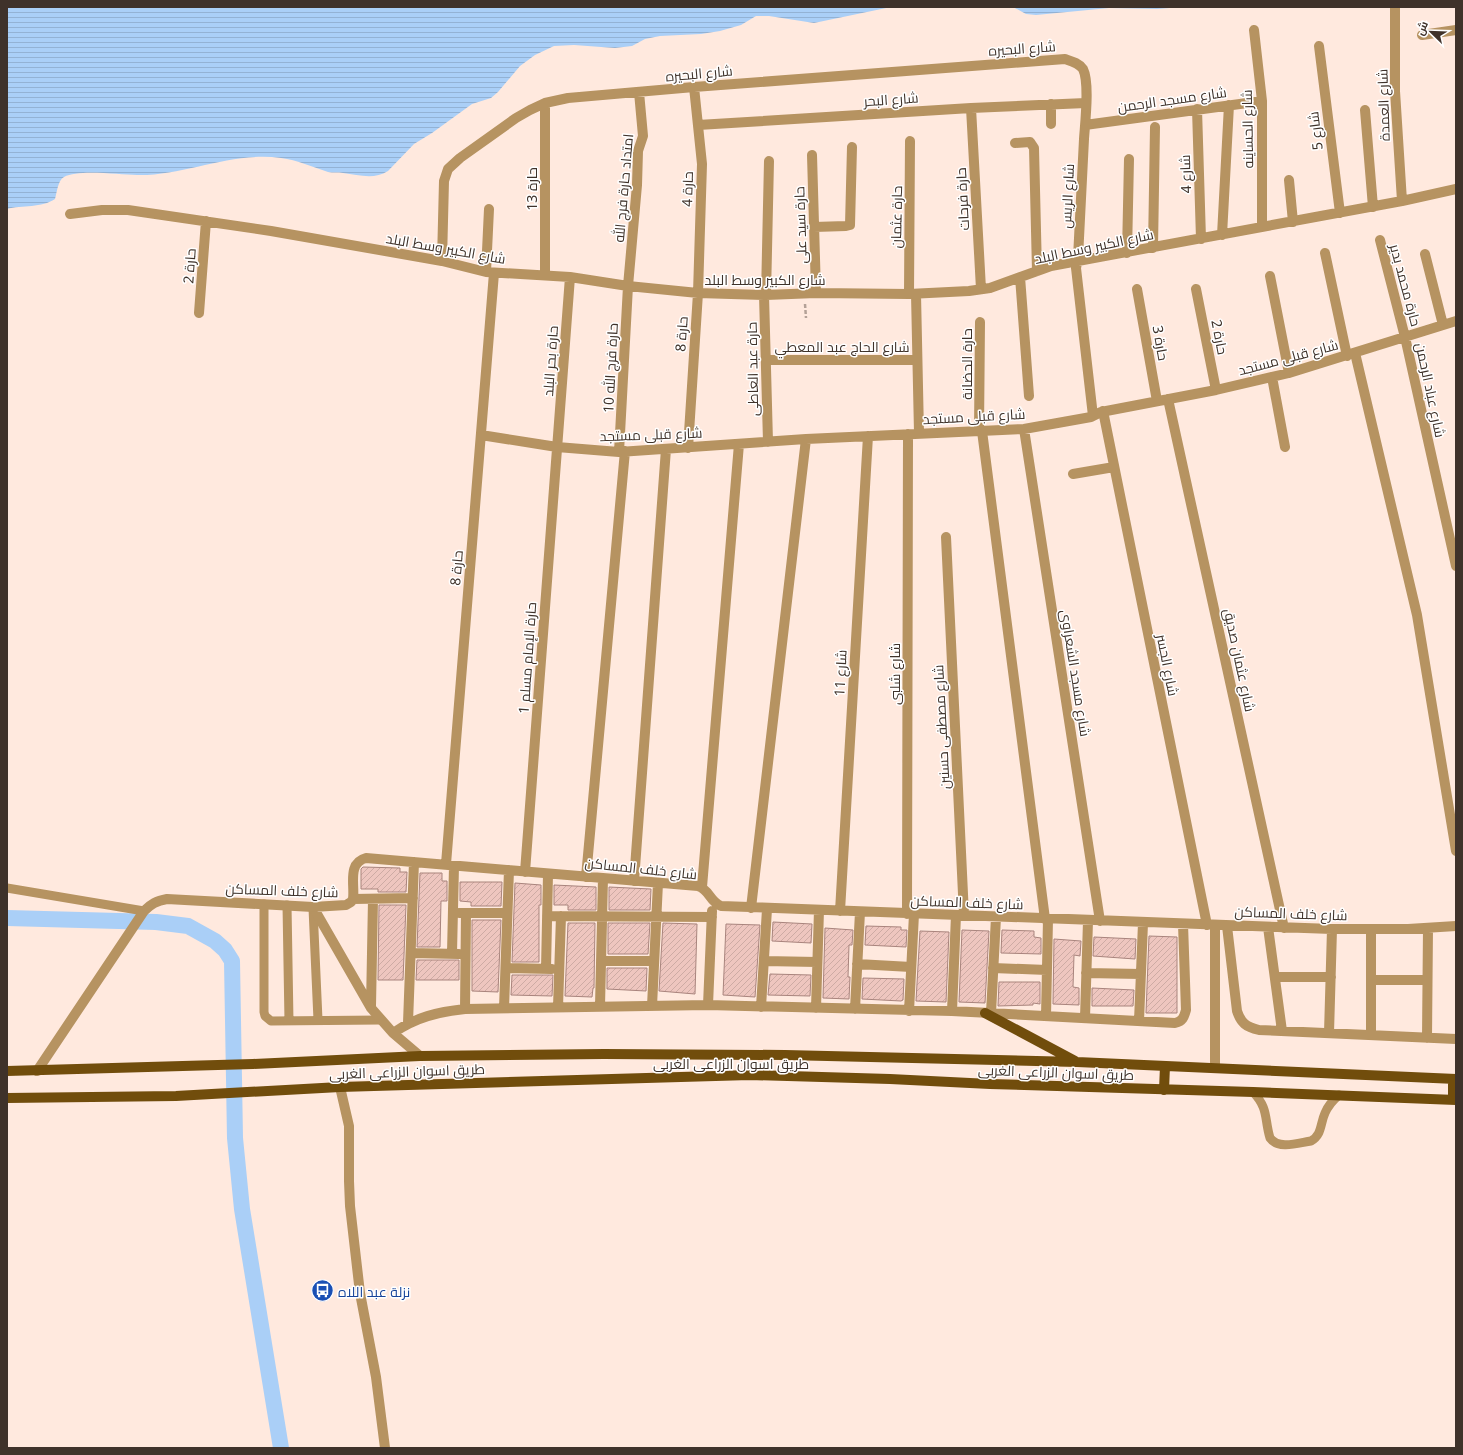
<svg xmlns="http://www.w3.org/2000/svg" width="1463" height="1455" font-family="'Noto Sans',Cairo,sans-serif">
<defs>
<pattern id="water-rules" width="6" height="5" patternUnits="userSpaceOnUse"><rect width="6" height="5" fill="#aacff7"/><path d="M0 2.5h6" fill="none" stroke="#93b2d4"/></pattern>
<pattern id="building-hatch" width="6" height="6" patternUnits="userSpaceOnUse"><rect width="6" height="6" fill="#eec6bf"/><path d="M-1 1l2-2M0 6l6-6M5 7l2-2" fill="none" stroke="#cdaba4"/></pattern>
</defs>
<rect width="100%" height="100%" fill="#ffe9de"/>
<!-- water -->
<path fill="url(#water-rules)" d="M7,7H891L814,23L769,16H756L741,25L720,31L701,34L660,36L645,39L632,46L615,48L574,45L554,46L535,55L520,66L498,92L491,98L472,104L432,133L414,144L388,171C374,180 359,175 343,173C338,172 333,173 328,172C313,167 297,160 281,158C232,151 185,176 137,175C119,175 79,169 64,177C58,180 57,192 55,199C42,208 22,205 7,209Z
M1013,7H1182L1157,9L1109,8L1036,15L1026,14Z"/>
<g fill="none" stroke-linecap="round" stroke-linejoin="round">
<!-- canal -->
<path stroke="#aacff7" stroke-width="16" d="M7,918L156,922L188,926L215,941L225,950L232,961L235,1138L242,1209L281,1448"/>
</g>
<!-- building -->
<path fill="url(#building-hatch)" stroke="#a9847d" d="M363,867L400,868V872H407L406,892H378V889H361V869Z
M420,873H442V881H447V901H441L440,947H417Z
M460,882H502L501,906H471V902L460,901Z
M515,883L541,885V905H539V962H512Z
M554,885L596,887V910H568V905H554Z
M609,887L651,889L650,910H609Z
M379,905H406L403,980H378Z
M472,920H501L498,992L472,991Z
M773,922L812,924L811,943L772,941Z
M568,923H595L594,988H593L592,997L565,996Z
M608,923H650L648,954H608Z
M663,923L697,924L695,994L659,991Z
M726,924L760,925L755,997L723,995Z
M866,926L901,927V930H907L906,947L865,945Z
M825,928L853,930L852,945H849L848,977H850L849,999L823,998Z
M962,930L989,931L985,1003L959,1002Z
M1002,930L1034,931V937L1041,938V954L1001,953Z
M920,931L949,932L946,1002L916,1001Z
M1149,936L1177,937V1013H1146Z
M1094,937L1136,939L1135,959L1093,956Z
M1054,939L1081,941L1080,956L1074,955L1073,987L1079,988V1005L1053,1004Z
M417,960H459V980H416Z
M607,968H647L646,991L607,989Z
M770,974L811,975L810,996L768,995Z
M512,975H553L552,996L511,995Z
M863,978L904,979L903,1000L901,1001L862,999Z
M999,982H1040V1004L1033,1003V1005L998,1006Z
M1092,988L1134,990L1133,1006H1092Z"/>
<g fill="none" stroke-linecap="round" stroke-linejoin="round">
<!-- path -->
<path stroke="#b4a197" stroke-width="2.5" stroke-dasharray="4 2" stroke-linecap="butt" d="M805,304L806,318"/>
<!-- service -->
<path stroke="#b69361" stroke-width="9" d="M7,888L144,911
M264,904V1012L265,1016L271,1021L381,1020
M287,905L289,1021
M313,908L318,1020
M1253,1092C1269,1109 1264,1118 1270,1138C1279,1150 1298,1143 1311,1141C1322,1135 1320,1124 1325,1113C1328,1106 1333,1100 1339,1095"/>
<!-- minor -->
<path stroke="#b69361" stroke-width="10" d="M1395,7V91L1402,201
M1254,30L1262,101V227
M1422,35L1456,30
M1319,46L1340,213
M545,103V275
M971,108L981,289
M1197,109L1201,239
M1365,110L1373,207
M1051,124V104
M698,125L971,108L1086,103
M1085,125L1262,101
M1015,143L1030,142L1034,148L1037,271
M812,155L816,293
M1289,180L1293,222
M70,214L102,210H128L271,231L442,261L486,272L570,277L628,286L698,293L766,295L816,293L909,294L969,291L990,288L1051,266L1402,201L1456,189
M814,227L846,226L850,225L852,147
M1222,235L1229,105
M1380,240L1405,337L1456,566
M1153,248L1155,127
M1127,253L1129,159
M1325,253L1347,356
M1425,254L1443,325
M442,261L444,181L448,169L460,158L516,118L530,110L545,103L568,98L694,87L1065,59C1071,61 1079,63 1083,69C1090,83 1085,123 1084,139C1082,178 1080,218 1078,258L1076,268L1093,416
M486,272L489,209
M1270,276L1289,373
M1020,277L1029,396
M1137,289L1157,401
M1196,289L1216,390
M909,294L910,141
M916,294L919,433
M764,295L768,442
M766,295L769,161
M199,313L206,221
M1355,353L1417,615L1456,851
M766,360H917
M1272,377L1285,447
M1168,399L1284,928
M1103,411L1207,925
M1024,429L1100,921
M979,431L980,322
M982,431L1045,919
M481,435L557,447L619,452L806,439L1002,430L1024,429L1091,417L1101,412L1216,390L1289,373L1456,321
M688,448L698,293L702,164L694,87
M619,452L628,286L637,185L638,151L643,136L639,92
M1073,474L1114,467
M946,537L964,915
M446,864L494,273
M525,872L570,277
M586,877L625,451
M634,881L666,449
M702,887L739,444
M353,899L413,898
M313,907L371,1008L393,1033L420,1056
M751,908L806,439
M840,911L868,436
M459,913H507
M907,914L908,434
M547,916L712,917
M1215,925V1068
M1227,926L1237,1011C1241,1023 1246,1027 1259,1030L1456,1039
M1268,927L1282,1031
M411,953L459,954
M452,953L454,866
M601,961H654
M764,961L817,962
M857,964L911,967
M506,968L552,969
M993,968L1047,970
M546,969L548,874
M1086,973L1141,974
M1275,977H1331
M1371,980H1427
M708,1005L712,911
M371,1006L373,899
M600,1006L603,878
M652,1006L658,883
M558,1007L561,916
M761,1007L767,909
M504,1008L509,870
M816,1008L819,910
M465,1009L466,913
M855,1009L860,912
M909,1011L914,914
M952,1011L956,915
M991,1013L996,917
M1046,1016L1048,919
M1085,1018L1088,921
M1139,1021L1143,923
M408,1023L414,862
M393,1033C416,1017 438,1012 465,1009L708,1005L952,1011L1175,1023C1183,1021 1184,1017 1186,1010L1183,924
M1329,1033L1332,929
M1371,1035V929
M1427,1038L1428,928
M37,1071L144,911C151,904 156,901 167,899L313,907L346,905L351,902L353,899C355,885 347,863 366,858L698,886C710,890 709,901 721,906L1332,929H1408L1456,926
M340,1087L349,1126V1181L350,1206L360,1293L376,1377L385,1448"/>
<!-- primary -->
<path stroke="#714d0c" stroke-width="10" d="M985,1013L1075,1061
M7,1071L253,1064L420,1056L604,1054L785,1055L1077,1062L1456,1079
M1164,1090L1165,1066
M7,1098L176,1096L340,1087L750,1075L890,1079L990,1084L1253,1092L1456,1100
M1453,1100V1079"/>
</g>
<!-- icons -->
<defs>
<symbol id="bus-disc" viewBox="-11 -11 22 22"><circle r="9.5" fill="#1a4fb4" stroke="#fff"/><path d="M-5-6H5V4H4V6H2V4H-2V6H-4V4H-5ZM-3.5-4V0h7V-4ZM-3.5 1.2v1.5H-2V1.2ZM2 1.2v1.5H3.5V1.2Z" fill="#fff"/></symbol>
</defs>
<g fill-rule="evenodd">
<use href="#bus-disc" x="310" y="1278" width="25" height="25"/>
</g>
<g text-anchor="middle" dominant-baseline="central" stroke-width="3" stroke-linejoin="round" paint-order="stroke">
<!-- street labels -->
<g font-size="14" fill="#3f322a" stroke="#fff">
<text transform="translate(1022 48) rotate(-4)">شارع البحيره</text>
<text transform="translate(699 73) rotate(-5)">شارع البحيره</text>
<text transform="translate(891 99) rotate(-4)">شارع البحر</text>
<text transform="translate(1172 99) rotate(-8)">شارع مسجد الرحمن</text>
<text transform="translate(1383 105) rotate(-92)">شارع العمدة</text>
<text transform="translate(1247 129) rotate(-91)">شارع الحساينه</text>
<text transform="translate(1315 131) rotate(-97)">شارع 5</text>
<text transform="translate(1185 174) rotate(-92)">شارع 4</text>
<text transform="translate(623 188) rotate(-85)">امتداد حارة فرج الله</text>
<text transform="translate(531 189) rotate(-90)">حارة 13</text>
<text transform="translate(687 189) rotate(-88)">حارة 4</text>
<text transform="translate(1067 196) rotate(-87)">شارع الريس</text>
<text transform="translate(962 199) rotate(-93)">حارة فرحات</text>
<text transform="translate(896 217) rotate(-89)">حارة عثمان</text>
<text transform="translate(800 225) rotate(-92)">حارة سيد على</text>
<text transform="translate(1094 246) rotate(-12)">شارع الكبير وسط البلد</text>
<text transform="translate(446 248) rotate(10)">شارع الكبير وسط البلد</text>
<text transform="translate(189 266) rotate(-86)">حارة 2</text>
<text x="765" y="279">شارع الكبير وسط البلد</text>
<text transform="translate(1406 285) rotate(75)">حارة محمد بدير</text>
<text transform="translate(681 334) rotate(-86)">حارة 8</text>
<text transform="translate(1220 337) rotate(79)">حارة 2</text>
<text transform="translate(1161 343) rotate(80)">حارة 3</text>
<text x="842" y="346">شارع الحاج عبد المعطي</text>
<text transform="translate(1288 357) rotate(-15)">شارع قبلى مستجد</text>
<text transform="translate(550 361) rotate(-86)">حارة بحر البلد</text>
<text transform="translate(966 364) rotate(-90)">حارة الحضانة</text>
<text transform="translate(610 368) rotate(-87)">حارة فرج الله 10</text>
<text transform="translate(752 369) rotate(-91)">حارة عبد العاطى</text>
<text transform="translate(1431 390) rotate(78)">شارع عباد الرحمن</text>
<text transform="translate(974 416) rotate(-3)">شارع قبلى مستجد</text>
<text transform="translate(651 434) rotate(-2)">شارع قبلى مستجد</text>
<text transform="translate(456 568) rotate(-85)">حارة 8</text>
<text transform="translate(527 658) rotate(-86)">حارة الإمام مسلم 1</text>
<text transform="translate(1240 660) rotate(78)">شارع عثمان صديق</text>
<text transform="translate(1168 665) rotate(79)">شارع الجسر</text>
<text transform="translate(840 673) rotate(-87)">شارع 11</text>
<text transform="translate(1076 673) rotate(81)">شارع مسجد الشعراوى</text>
<text transform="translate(894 674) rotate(-90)">شارع شلبى</text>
<text transform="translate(941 727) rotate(-93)">شارع مصطفى حسنين</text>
<text transform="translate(641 868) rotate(6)">شارع خلف المساكن</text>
<text transform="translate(282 890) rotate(2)">شارع خلف المساكن</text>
<text transform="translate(967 902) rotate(2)">شارع خلف المساكن</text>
<text transform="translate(1291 913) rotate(2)">شارع خلف المساكن</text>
<text x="731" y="1063">طريق اسوان الزراعى الغربى</text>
<text transform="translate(407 1071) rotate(-2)">طريق اسوان الزراعى الغربى</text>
<text transform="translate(1056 1072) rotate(2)">طريق اسوان الزراعى الغربى</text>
</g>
<!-- transit labels -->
<g font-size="14" fill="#164399" stroke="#fff" text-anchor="start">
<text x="338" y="1291">نزلة عبد اللاه</text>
</g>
</g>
<!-- border -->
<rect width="1463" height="1455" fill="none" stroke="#3f322a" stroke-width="16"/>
<!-- north arrow -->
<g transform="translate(1431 32) rotate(293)" stroke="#ffffff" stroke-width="3" paint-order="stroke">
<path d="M0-3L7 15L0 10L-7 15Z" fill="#3f322a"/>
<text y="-6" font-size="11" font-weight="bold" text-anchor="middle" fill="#3f322a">ش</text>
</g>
</svg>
